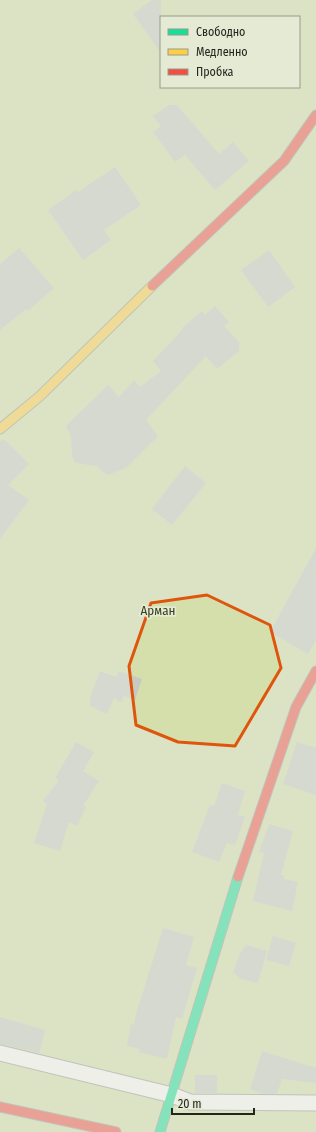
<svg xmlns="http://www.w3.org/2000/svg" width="316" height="1132" font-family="'Fira Sans Condensed',sans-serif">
<rect width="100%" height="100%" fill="#e2e5da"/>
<!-- green -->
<path fill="#d5dfac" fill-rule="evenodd" d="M0,0H316V1132H0ZM161,17H299V87H161Z"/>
<!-- building -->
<path fill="#c8cac2" d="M152,0H161V53L133,14Z
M169,105H177L219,154L233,142L249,161L215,190L185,155L175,162L153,132L161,126L153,116Z
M115,167L141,205L104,230L111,240L83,260L48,210L76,190L78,192Z
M19,248L54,288L28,311L26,309L0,330V264Z
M269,250L295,287L268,307L241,270Z
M215,306L229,322L224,326L239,342V351L217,369L206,356L146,420L158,436L126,468L108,475L102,471L97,466L82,464L75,462L72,456L71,436L66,426L108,385L119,397L134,380L140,387L161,371L153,361L183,329L182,328L202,311L205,315Z
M5,440L29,464L8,485L29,500L0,539V441Z
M185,466L206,483L172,525L152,509Z
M316,548V640L308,654L270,632Z
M100,671L116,677L119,671L142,679L135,700L124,696L121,702L114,698L107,714L90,706V698Z
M76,742L94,752L83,771L99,781L83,806L86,807L77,826L69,822L60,851L34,843L47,804L43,801L59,780L55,778Z
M297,742L316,748V795L283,784Z
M222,783L245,791L238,815L245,817L235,845L227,843L219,862L192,852L210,805L214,806Z
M269,824L293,831L281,875L285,876L284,879L298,882L292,911L253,901L264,853L259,852Z
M163,928L194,937L186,965L197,968L182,1019L176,1017L167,1059L139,1052L140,1049L127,1046L131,1024L134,1025L136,1014Z
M273,936L296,943L289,966L266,960Z
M246,945L267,951L258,983L241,979L233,972L240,954Z
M0,1017L45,1030L39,1053L0,1044Z
M262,1051L316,1068V1083L282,1079L277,1094H263L250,1089Z
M195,1075H217V1093H195Z"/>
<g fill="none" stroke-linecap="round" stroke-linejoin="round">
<defs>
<path id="lane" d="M0,1053L172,1095L190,1102L316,1103"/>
<path id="fast" d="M160,1132L238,877"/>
<path id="slow" d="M0,429L40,396L152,286"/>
<path id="jam" d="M152,286L284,161L316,115
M238,877L296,707L316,671
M0,1107L116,1132"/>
</defs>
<!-- lane casing -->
<use href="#lane" stroke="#989a91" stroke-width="17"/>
<!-- fast casing -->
<use href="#fast" stroke="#989a91" stroke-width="11"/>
<!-- slow casing -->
<use href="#slow" stroke="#989a91" stroke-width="11"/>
<!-- jam casing -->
<use href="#jam" stroke="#989a91" stroke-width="11"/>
<!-- lane -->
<use href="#lane" stroke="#fbfbf9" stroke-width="15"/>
<!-- fast -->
<use href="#fast" stroke="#16e098" stroke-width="9"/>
<!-- slow -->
<use href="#slow" stroke="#ffcf43" stroke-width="9"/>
<!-- jam -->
<use href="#jam" stroke="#f24e42" stroke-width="9"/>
</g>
<!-- marked area -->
<path d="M0 0H316V1132H0ZM207,595L270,625L281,668L235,746L178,742L136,725L129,666L151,603Z" fill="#e2e5da" fill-opacity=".55" fill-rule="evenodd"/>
<path fill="none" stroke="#de560d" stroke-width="3" stroke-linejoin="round" d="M207,595L270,625L281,668L235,746L178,742L136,725L129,666L151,603Z"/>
<g text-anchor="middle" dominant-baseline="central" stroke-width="3.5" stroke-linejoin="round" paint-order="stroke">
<!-- park labels -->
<g font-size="13" fill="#3a401a" stroke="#e5ead5">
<text x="158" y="610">Арман</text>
</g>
</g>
<!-- legend -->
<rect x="160" y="16" width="140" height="72" fill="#e5ead5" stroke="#989c8c"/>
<rect x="168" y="29" width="20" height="6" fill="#16e098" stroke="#989c8c"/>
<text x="196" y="36" font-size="12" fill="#24261e">Свободно</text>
<rect x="168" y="49" width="20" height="6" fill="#ffcf43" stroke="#989c8c"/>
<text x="196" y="56" font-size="12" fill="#24261e">Медленно</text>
<rect x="168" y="69" width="20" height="6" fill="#f24e42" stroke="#989c8c"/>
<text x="196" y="76" font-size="12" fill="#24261e">Пробка</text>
<!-- scale -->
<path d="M172 1108v6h82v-6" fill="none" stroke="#24261e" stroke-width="2"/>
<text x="178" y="1108" font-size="12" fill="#24261e" stroke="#e5ead5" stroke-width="3" paint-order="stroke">20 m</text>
</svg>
